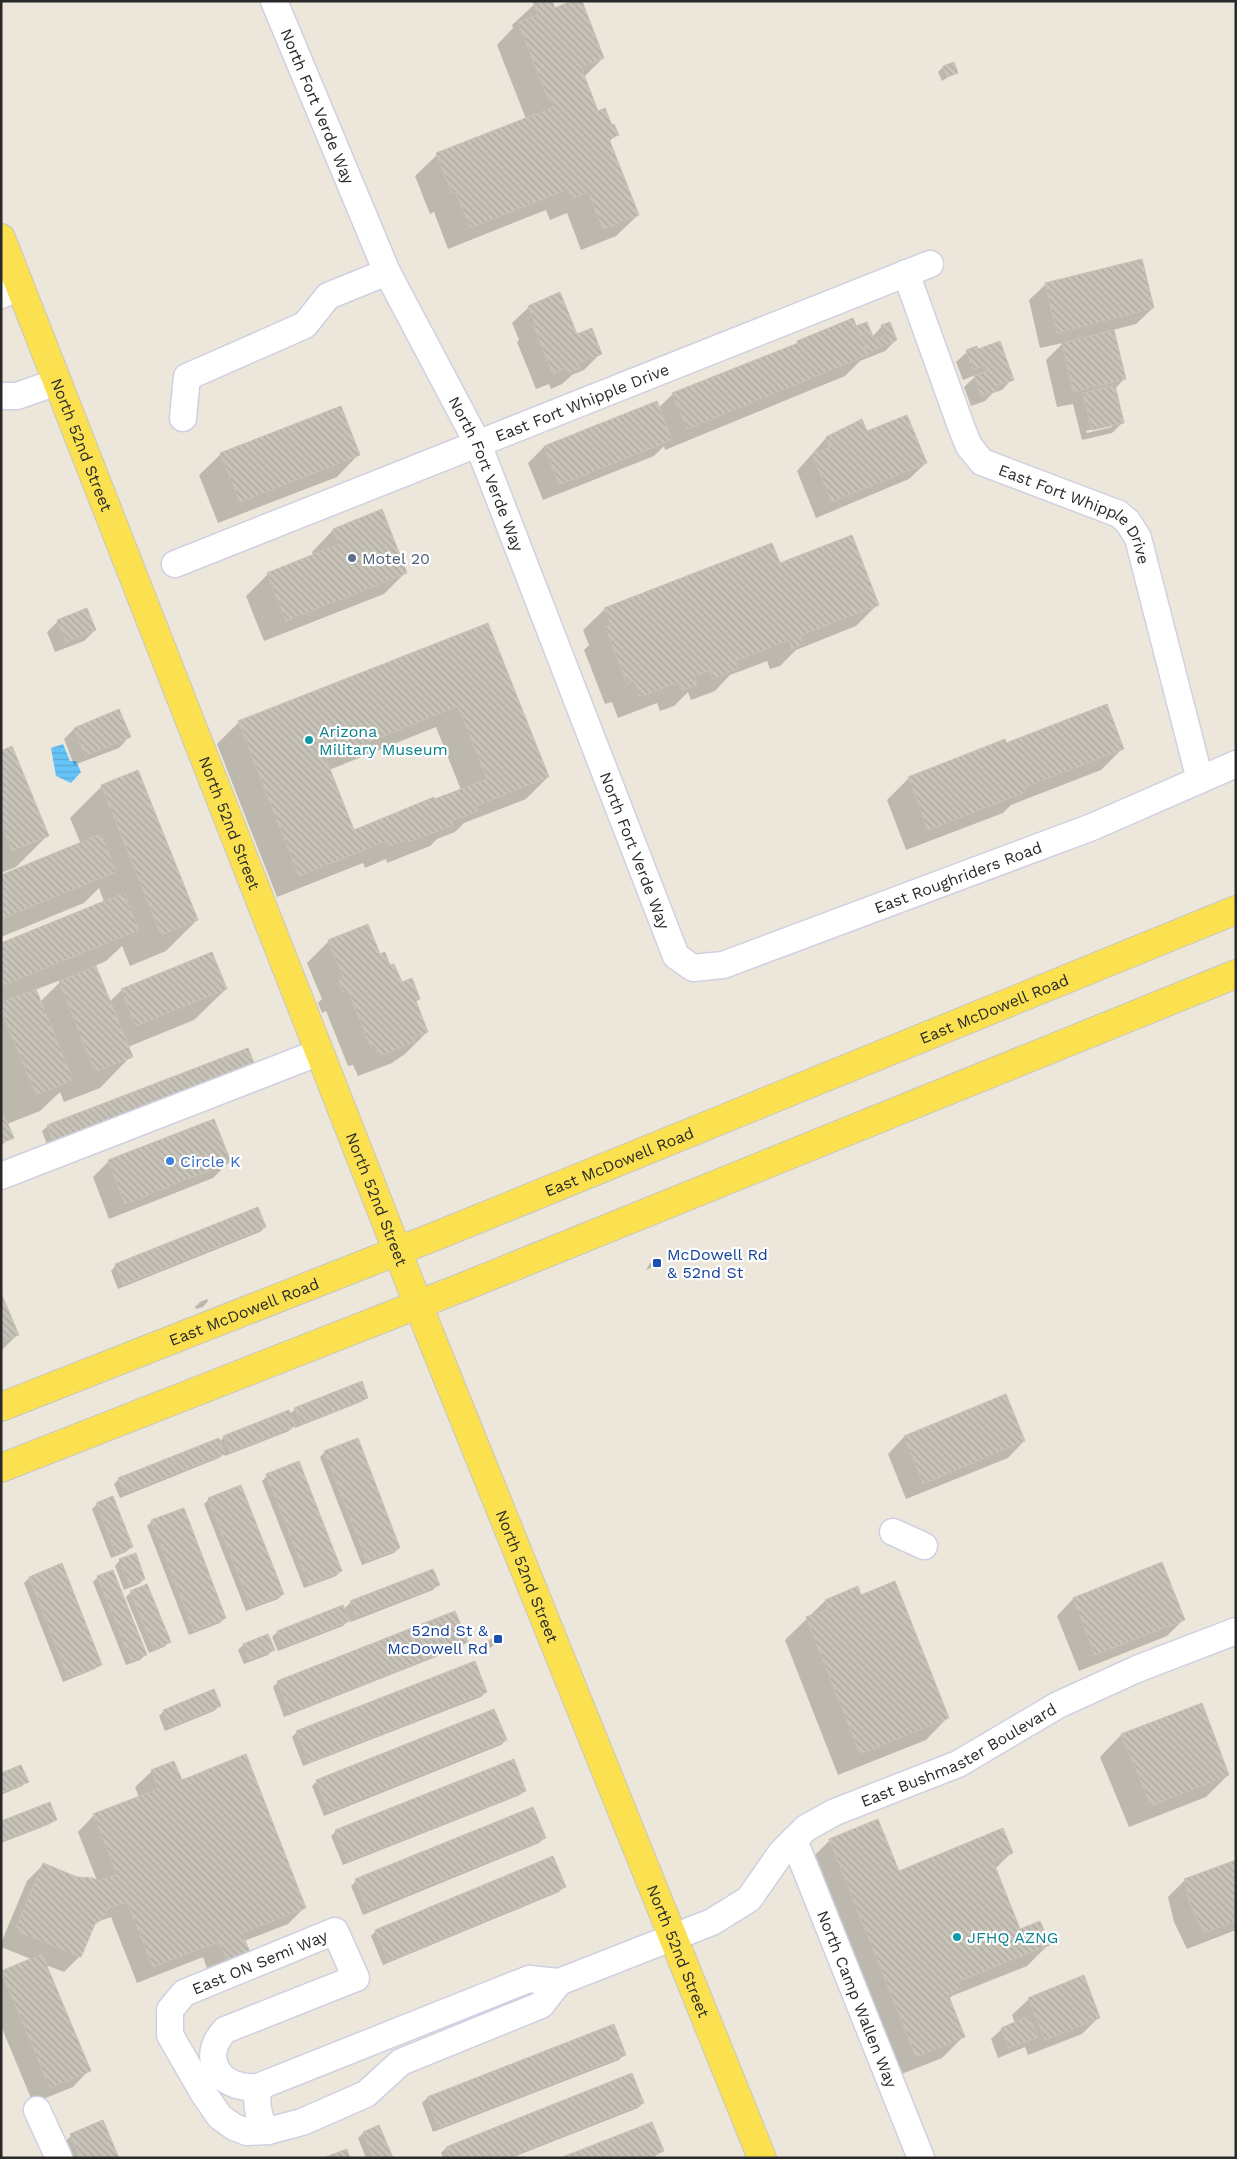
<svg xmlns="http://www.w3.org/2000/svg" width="1237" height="2159" font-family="'Work Sans',sans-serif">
<defs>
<pattern id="water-rules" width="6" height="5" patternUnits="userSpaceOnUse" patternTransform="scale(1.25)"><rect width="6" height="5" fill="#64c4f7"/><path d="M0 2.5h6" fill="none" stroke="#57a8d4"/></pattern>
<pattern id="building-back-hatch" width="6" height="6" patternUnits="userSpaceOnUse" patternTransform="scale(1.25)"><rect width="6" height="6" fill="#c8c3b9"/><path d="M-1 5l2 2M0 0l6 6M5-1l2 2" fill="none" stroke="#aca89f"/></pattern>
</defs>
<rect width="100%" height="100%" fill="#ede6da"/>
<!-- water -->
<path fill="url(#water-rules)" d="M63,744L70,761H76L81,772L71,783L56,776L51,748Z"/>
<!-- shadow -->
<path fill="#0003" fill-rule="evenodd" d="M538,1H551L554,9L603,58L584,77L598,112L617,134L609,142L638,215L616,236L581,250L567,213L550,220L546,210L448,249L434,212L430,214L415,176L437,155L526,119L497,45L513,28L512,25Z
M953,64L956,72L942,81L938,72L943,67Z
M1046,284L1153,308L1136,324L1113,330L1124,379L1115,389L1123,422L1112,433L1082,440L1073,404L1057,407L1046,360L1063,343L1040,348L1029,300ZM1112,424V427L1087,433L1086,431Z
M529,307L577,336L601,353L584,370L572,375L562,384L551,389L549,384L536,389L517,342L519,340L512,323Z
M882,326L896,340L885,351L860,361L845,376L665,450L664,446L654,456L543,500L528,463L544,447L656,403L658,408L673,394L795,345L798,342L856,328L872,337Z
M967,352L1012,379L1002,390L993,393L985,401L971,406L964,387L978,374L963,380L956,362Z
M861,421L866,433L926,463L909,479L816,518L797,471L826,438Z
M221,454L358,455L337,477L218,523L199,475Z
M381,511L405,573L384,594L264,641L246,596L268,574L313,556L312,552L333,530Z
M779,564L878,604L856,626L796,650L780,666L770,669L767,661L730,675L715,691L691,700L688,692L674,706L660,711L657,703L618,718L612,702L605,704L584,650L589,645L583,630L605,609Z
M58,621L95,630L84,641L55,652L47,632Z
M487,624L548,777L526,799L464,823L455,832L437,839L430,846L387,863L386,859L365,868L363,863L277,897L217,744L239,722ZM436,727L461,790L354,832L329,770Z
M74,729L129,737L119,748L74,765L64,739Z
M1005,745L1123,748L1101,770L1011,805L1003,813L906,850L887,800L909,778Z
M1,752L47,836L16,867L1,873Z
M137,772L197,920L166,951L130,966L122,946L106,961L95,966L109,1002L122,990L226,989L194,1020L128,1047L131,1056L100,1088L64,1102L60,1092L40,1111L7,1124L13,1137L1,1145V944L104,902L99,888L84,903L1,937V876L81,844L70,818L102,786ZM63,979L40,1002L35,990Z
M329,941L379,956L401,984L419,999L415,1003L427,1032L405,1054L392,1063L358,1076L353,1065L348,1066L326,1011L322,1013L318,1003L322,999L307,963Z
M247,1049L48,1147L42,1131L48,1126Z
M109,1161L229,1162L213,1178L109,1219L93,1177Z
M265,1227L260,1232L118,1289L111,1271L116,1265Z
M659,1259L655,1266L646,1270L650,1263Z
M1,1296L17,1335L1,1351Z
M207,1299L208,1301L203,1307L196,1309L195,1307L200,1302Z
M1006,1396L1024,1441L1008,1458L906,1499L888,1454L904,1437Z
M366,1397L361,1402L295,1428V1425L289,1431L225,1456L224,1454L219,1458L120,1498L114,1484L119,1479L219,1442L224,1437L290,1414L295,1409Z
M325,1452L399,1548L394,1553L362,1565L320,1457Z
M267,1476L341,1571L336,1576L304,1588L262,1481Z
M209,1499L283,1594L278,1599L246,1611L204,1504Z
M97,1504L131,1547L126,1552L111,1558L92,1509Z
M152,1521L225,1618L220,1623L189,1635L147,1526Z
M120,1560L144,1579L139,1584L124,1590L115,1566Z
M1161,1564L1183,1620L1167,1636L1079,1671L1057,1616L1073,1599Z
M98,1577L145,1655L140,1660L126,1665L93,1582Z
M29,1578L100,1664L95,1669L63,1682L24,1583Z
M438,1585L433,1590L351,1622L350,1619L343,1626L278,1651L272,1637L277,1632L344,1609L351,1602Z
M857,1588L861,1596L947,1718L926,1740L838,1775L785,1640L825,1601Z
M131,1592L169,1642L164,1647L149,1653L126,1597Z
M497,1635L499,1641L490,1648L488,1641Z
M267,1636L273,1650L268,1655L244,1664L238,1650L243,1645Z
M466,1642L461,1647L284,1717L273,1687L278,1682Z
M486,1692L481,1697L303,1766L292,1737L297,1732Z
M1201,1704L1228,1775L1206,1797L1129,1827L1100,1757L1121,1735Z
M219,1706L214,1711L165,1731L159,1716L164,1711Z
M506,1740L501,1745L324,1816L312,1786L317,1781Z
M152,1771L181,1781L304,1908L288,1924L244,1941L248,1952L210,1977L203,1957L137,1983L111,1917L97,1922L92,1927L80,1956L64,1972L46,1965L89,2070L73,2087L33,2103L1,2026V1972L31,1959L1,1947V1943L27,1881L43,1865L76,1878L98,1883L78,1832L94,1815L139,1797L135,1787Z
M1,1775L27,1781L22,1786L1,1795Z
M525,1790L520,1795L343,1865L331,1836L336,1831Z
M55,1819L50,1824L1,1843V1823Z
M544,1838L539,1843L363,1915L351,1886L356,1881Z
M830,1840L898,1872L1011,1853L995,1869L1019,1930L1048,1945L1027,1966L952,1996L949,1999L963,2037L942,2058L894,2077L808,1862Z
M1236,1861V1930L1187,1949L1174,1922L1168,1897L1185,1880Z
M564,1886L559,1892L383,1965L371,1936L376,1931Z
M1029,1999L1099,2017L1082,2034L1028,2055L1025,2047L998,2058L991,2039L1002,2029L1015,2023L1012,2015Z
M613,2026L624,2055L619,2060L433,2132L422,2103L427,2098Z
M632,2074L643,2103L638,2108L511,2158H443L441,2153L446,2148Z
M102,2122L117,2158H57L54,2152L71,2136Z
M379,2127L391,2158H366L358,2138L363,2133Z
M662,2151L653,2158H564Z"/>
<!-- building -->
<path fill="url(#building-back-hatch)" stroke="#c8c2b3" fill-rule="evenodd" d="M552,1L555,8L571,1H582L604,58L581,67L598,111L605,108L612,125L614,124L619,135L609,139L639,215L603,229L588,192L571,199L568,189L470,228L456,192L452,193L436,153L554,107L551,99H548L518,22L538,15L533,2Z
M954,62L958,73L947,77L943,66Z
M1142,259L1154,308L1057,333L1045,283Z
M560,292L577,334L592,328L602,354L578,363L580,368L568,373L566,368L553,374L533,325L535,324L528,306Z
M853,318L868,355L687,429L672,393L798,343L797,341Z
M867,322L874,339L886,336L881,325L890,322L897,340L868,353L856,326Z
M1114,330L1126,379L1073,392L1062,343Z
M1000,341L1014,380L996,386L998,390L981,396L974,376L987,371L985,365L973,370L966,350L977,346L978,349Z
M1115,385L1124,423L1092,430L1083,393Z
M657,401L672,440L559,485L544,446Z
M341,406L360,455L240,502L220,453Z
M907,415L927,463L832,502L812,454L830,447L826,437L862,419L867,431Z
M382,509L407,573L286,621L267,573L339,544L333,529Z
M852,535L879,605L800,636L803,644L792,649L789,640L735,661L738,669L713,679L710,670L694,676L697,685L682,690L679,682L640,697L634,681L627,683L605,627L611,625L604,608L772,543L780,563Z
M87,608L96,630L66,642L57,620Z
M488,623L549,777L476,806L478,811L452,821L453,825L409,842L408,839L387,847L385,842L299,876L238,721ZM458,706L487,779L435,799L434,797L354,830L326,759Z
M1107,704L1124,749L1025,787L1026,792L928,830L908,777L1005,739L1006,743Z
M119,709L131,737L85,756L74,728Z
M12,746L49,836L12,851L1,824V751Z
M138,770L198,920L161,935L101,785Z
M101,834L116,872L1,919V875Z
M124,893L139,930L4,985L1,979V943Z
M368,924L380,954L385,952L390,965L394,964L402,982L412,978L420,999L416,1001L428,1032L413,1038L415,1042L379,1056L375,1044L370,1046L348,990L343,992L339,980L343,978L328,940Z
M212,952L227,989L136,1026L121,989Z
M96,966L133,1057L95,1072L59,981Z
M36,989L73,1080L36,1095L1,1010V1003Z
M248,1048L255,1065L53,1143L47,1125Z
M1,1108L14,1138L1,1143Z
M214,1119L231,1162L125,1204L108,1160Z
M258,1207L266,1227L123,1285L115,1264Z
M1,1293L19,1335L1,1342Z
M362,1381L368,1398L301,1424L294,1408Z
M1006,1394L1025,1441L923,1484L904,1436Z
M289,1410L296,1426L230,1452L223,1436Z
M219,1438L225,1454L125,1493L118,1478Z
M358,1438L400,1548L367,1561L324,1451Z
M299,1461L342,1571L309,1584L266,1474Z
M241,1485L284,1594L251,1607L208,1498Z
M113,1496L133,1547L116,1554L96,1503Z
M184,1508L226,1618L194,1631L151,1520Z
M136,1553L145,1579L129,1585L119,1559Z
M1162,1562L1185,1620L1095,1655L1073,1598Z
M62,1563L102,1665L68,1678L29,1577Z
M433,1569L440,1585L356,1617L350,1601Z
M113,1570L147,1655L131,1661L97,1576Z
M895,1581L949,1718L860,1754L806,1617L829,1608L825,1600L858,1586L861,1595Z
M147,1584L171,1642L154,1649L130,1591Z
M343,1605L350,1621L283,1647L277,1631Z
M455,1611L468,1642L290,1713L277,1681Z
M268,1634L275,1650L249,1660L243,1644Z
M475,1661L487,1692L309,1762L296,1731Z
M214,1689L221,1706L170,1727L163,1710Z
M1202,1703L1229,1775L1151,1806L1121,1734Z
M494,1709L507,1740L329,1811L316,1780Z
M246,1754L306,1908L242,1933L250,1952L227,1961L219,1942L153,1967L127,1902L108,1908L102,1919L95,1924L81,1957L15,1930L43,1863L77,1877L93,1878L98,1881L117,1875L93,1814L158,1789L151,1770L174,1761L182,1780Z
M514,1759L526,1791L348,1861L335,1830Z
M21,1765L29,1782L1,1793V1773Z
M50,1802L57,1820L1,1841V1821Z
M533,1807L546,1838L368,1910L355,1879Z
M878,1819L899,1871L1003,1828L1013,1853L993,1861L1020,1929L1040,1921L1050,1945L959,1981L961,1989L948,1994L965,2037L916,2057L829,1839Z
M553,1856L566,1887L388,1961L375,1930Z
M1236,1860V1921L1204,1933L1190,1905L1184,1879Z
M42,1954L91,2071L50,2088L1,1971Z
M1084,1975L1100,2018L1045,2040L1028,1998Z
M1029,2016L1038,2037L1009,2048L1001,2028Z
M614,2024L626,2055L438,2128L427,2097Z
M632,2073L644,2103L506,2158H450L446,2147Z
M103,2120L119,2158H80L70,2134Z
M652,2122L664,2151L648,2158H560Z
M379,2125L393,2158H373L363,2132Z
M347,2149L350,2158H323Z"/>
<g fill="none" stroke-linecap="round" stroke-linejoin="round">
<defs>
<g id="minor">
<path id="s1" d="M274,1L387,272L478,444L676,956L693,968L723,965L1092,827L1236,764"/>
<path id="s2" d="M906,273L962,429L969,446L982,462L1119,514L1128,522L1138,538L1200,780"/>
<path d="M1,295L20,287"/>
<path d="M1,396H17L57,382"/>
<path d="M183,418L187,377L305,325L328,296L387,272"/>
<path id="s3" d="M175,564L930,264"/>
<path d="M1,1176L320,1052"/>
<path d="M893,1532L924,1546"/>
<path id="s4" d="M794,1840L921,2158"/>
<path id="s5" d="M559,1982L541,2005L401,2062L366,2094L302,2122L268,2131L247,2132L234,2127L220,2117L204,2094L170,2035V2010L184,1993L335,1931L356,1978L225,2030C198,2059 221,2091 258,2087L529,1979L559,1982L712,1922L749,1899L781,1853L806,1828L835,1812L958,1764L1058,1705L1137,1669L1236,1631"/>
<path d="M258,2087C256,2103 257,2119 268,2131"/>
<path d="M37,2110L59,2158"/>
</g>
<g id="major">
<path id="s6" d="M1,238L429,1332L762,2158"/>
<path id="s7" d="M1,1407L441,1234L1236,910"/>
<path d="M1,1468L463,1287L1236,974"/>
</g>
</defs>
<!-- minor casing -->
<use href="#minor" stroke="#cfd1e3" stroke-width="29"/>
<!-- major casing -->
<use href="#major" stroke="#c7c7c7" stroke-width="30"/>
<!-- minor -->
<use href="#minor" stroke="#fff" stroke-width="26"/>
<!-- major -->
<use href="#major" stroke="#fbe150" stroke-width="28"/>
</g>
<!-- markers -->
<circle fill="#5c6f8a" stroke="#fff" stroke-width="2" cx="352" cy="558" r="5"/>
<g fill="#0f9aa8" stroke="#fff" stroke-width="2">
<circle cx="309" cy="740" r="5"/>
<circle cx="957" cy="1937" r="5"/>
</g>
<circle fill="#3f7fe0" stroke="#fff" stroke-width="2" cx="170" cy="1161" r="5"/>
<g fill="#1a4fb4" stroke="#fff" stroke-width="2">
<rect x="652" y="1258" width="10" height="10" rx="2.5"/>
<rect x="493" y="1634" width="10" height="10" rx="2.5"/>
</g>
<g text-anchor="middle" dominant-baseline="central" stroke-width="4.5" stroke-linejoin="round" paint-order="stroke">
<!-- street labels -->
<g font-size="16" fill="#292929" stroke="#fff">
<text stroke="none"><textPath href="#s1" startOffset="114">North Fort Verde Way</textPath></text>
<text stroke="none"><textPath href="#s3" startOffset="438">East Fort Whipple Drive</textPath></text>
<text stroke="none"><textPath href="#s6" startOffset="222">North 52nd Street</textPath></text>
<text stroke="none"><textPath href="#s1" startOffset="519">North Fort Verde Way</textPath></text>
<text stroke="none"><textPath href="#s2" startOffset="316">East Fort Whipple Drive</textPath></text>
<text stroke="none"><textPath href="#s6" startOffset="628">North 52nd Street</textPath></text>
<text stroke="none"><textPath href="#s1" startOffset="924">North Fort Verde Way</textPath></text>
<text stroke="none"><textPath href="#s1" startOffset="1339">East Roughriders Road</textPath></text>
<text stroke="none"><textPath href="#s7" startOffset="1070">East McDowell Road</textPath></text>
<text stroke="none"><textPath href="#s7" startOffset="665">East McDowell Road</textPath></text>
<text stroke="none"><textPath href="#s6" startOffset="1032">North 52nd Street</textPath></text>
<text stroke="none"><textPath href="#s7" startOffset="261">East McDowell Road</textPath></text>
<text stroke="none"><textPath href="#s6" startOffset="1438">North 52nd Street</textPath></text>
<text stroke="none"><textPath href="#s5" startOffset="1765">East Bushmaster Boulevard</textPath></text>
<text stroke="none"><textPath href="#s6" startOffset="1842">North 52nd Street</textPath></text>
<text stroke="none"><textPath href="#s5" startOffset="610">East ON Semi Way</textPath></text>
<text stroke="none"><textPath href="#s4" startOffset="171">North Camp Wallen Way</textPath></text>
</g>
<!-- service labels -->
<g font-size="16" fill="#4e5e75" stroke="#fff" text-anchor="start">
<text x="362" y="558">Motel 20</text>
</g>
<!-- culture labels -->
<g font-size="16" fill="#0d838f" stroke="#fff" text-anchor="start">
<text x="319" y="731">Arizona<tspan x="319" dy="18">Military Museum</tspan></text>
<text x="967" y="1937">JFHQ AZNG</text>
</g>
<!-- shop labels -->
<g font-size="16" fill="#366cbe" stroke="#fff" text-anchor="start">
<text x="180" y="1161">Circle K</text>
</g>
<!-- transit labels -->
<g font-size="16" fill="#164399" stroke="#fff" text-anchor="start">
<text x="667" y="1254">McDowell Rd<tspan x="667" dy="18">&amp; 52nd St</tspan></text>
<text x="488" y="1630" text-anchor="end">52nd St &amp;<tspan x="488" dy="18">McDowell Rd</tspan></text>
</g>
</g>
<!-- border -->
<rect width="1237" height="2159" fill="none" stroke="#292929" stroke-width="5"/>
</svg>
